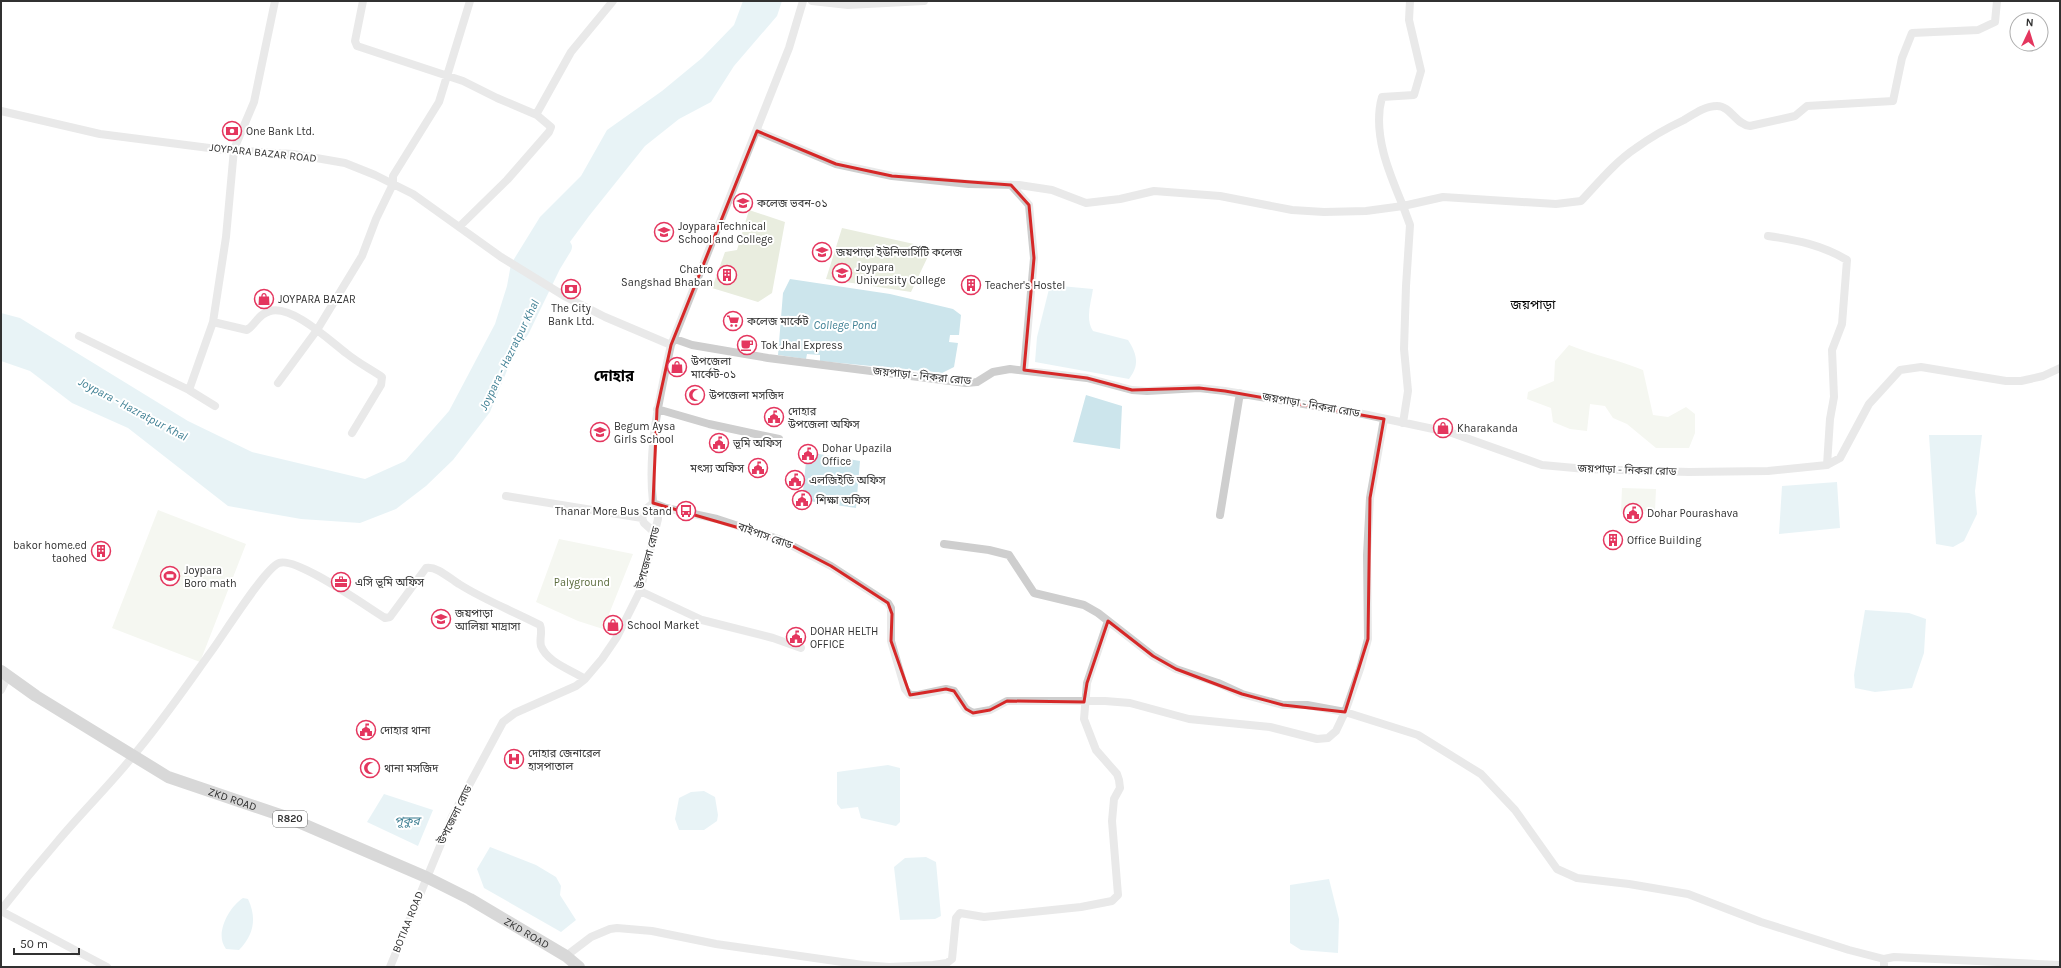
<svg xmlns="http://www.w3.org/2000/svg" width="2061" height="968" font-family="Karla,'Noto Sans Bengali',sans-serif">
<rect width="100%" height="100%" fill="#fff"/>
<!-- green -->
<path fill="#e9eddf" d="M749,210L785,222L772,293L758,302L712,288L725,252L737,250Z
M842,228L932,248L911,292L826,279Z
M1569,345C1594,355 1618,360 1643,370L1653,415L1668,417L1686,407L1695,414V433L1689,448H1656L1627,424L1613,418L1605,406L1590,404L1587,431L1570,429L1553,422L1551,408L1527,399L1528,392L1554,381L1555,361Z
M1622,488L1656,489L1655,511L1621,512Z
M158,510L246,544L200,662L112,628Z
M559,539L633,554L603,629L578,621L536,602Z"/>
<!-- water -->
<path fill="#cce5ec" d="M743,1H782L777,16L734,66L711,102L679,119L645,146L589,216L553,265L530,314L490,412L453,460L426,486L396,509L360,523L301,519L228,506L128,428L72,403L30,371L1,361V313L20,318L188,421L252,452L365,479L405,461L449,411L495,324L507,286L511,264L540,217L581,176L607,130L662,91L702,58L734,25Z
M790,279L890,294L953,309L961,315L959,335H950L949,342L958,343L954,367L942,373L820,361V355L807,354L806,359L778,355L783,293Z
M1050,285L1093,289C1091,303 1085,319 1093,331L1128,340C1137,354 1140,365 1129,379L1035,362L1037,337Z
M1086,395L1122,406L1120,449L1073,442Z
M1929,435H1982L1975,491L1977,514L1964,541L1953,547L1936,544Z
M807,452L860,461L856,508L802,500Z
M1837,482L1840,528L1779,534L1782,486Z
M1865,610L1909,613L1926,619L1924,653L1912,688L1875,692L1855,688L1854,675Z
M888,765L900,768V822L896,826L861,818L858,807L841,809L837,804V772Z
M704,791L715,797L718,815L717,821L704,830H679L675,819L679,798L691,792Z
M384,794L433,810L418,846L367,822Z
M490,847L536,865L556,877L561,886L560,895L576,920L561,932L484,888L477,869Z
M926,857L936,862L941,916L935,919L900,920L894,867L905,858Z
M1329,879L1339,919L1338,953L1301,950L1290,943V885Z
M243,898L248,899C257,918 254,935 239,950L226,949C214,934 229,907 243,898Z"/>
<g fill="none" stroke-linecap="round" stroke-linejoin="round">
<!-- river -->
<path stroke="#cce5ec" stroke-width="16" d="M521,331L553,265L564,247"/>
<!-- minor -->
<path stroke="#cecece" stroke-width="8" d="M363,1L355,41L357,46L463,81L497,98L537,115
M812,1L848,5L924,1
M1410,1L1409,20L1421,71L1414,95L1382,97C1372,133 1389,173 1403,206L1443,197L1556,204L1581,201C1598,183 1615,162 1636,148C1651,137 1667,128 1684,120C1694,114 1705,106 1717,106C1731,106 1736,125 1750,126L1795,116L1807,106L1893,101L1902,58L1912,33L1978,30L1995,22L1997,1
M1,111L100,134L225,150L293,154L345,163L375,175L413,194L501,257L566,297L605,317L671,345C660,396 647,449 653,502C654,508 658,513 658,519L640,591L617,637L602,659L585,679L576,686L515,713L503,722L452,817L390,967
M757,131L836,164L892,176L969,184L1019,185L1052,190L1086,203L1120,199L1154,191L1220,196L1292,210L1324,212L1366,211L1403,206L1410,225L1406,286L1404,349L1408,391L1403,423
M1011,185L1029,205L1034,258L1024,370
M459,227L507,180L549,132L551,127L538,116L537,113L571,52L613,1
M1768,236C1797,240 1822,245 1847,260L1842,324L1832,350L1834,397L1830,419L1827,465
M213,322L247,330C256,324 258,314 270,311C292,305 329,340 346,353C357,362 370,369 382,377L381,385L352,433
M79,336L189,390L215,406
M675,339L692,345L768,358L966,383L977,382L993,372L1010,369L1087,378L1132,390L1147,391L1199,388L1225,391L1363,414L1452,433L1542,465L1586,469L1689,472L1768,471L1827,465L1840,458L1869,404L1900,370L1921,367L2006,381H2021L2043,376L2060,368
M672,343L789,48L803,1
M278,383L317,330L362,256L376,219L393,184V176L439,102L470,1
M189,390L213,322L226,237L234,149L254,102L275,1
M657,409L709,424L779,439
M506,496L642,518
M1220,515L1240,393
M654,532L644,523L642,518L646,509L653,503L666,508L717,519L781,540L831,566L888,603L891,608V641L905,689L910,695H918L946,689L954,691L966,709L973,713L990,710L1007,701H1105L1130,703L1189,719L1270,727L1317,739L1328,738L1336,731L1345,712L1360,669L1368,639L1367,555L1370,498L1384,419
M944,544L989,550L1009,555L1034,593L1084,605L1098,613L1153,656L1176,669L1218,683L1242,694L1283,705H1307L1345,712L1418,735L1481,774L1515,810L1557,869L1577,878L1629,884L1688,894L1761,922L1849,950L1884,959L1894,957L2060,965
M640,591L702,620L773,638L801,648
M1,690L8,676
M1,910C19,887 38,864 57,842C81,813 109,786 133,756C162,722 187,685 213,649C224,634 265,568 279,563C296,556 367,607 385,618L390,617L426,568C437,566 449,578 459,584C484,600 513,611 540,625C543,632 539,639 541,646C548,663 570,669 585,679
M1,911L107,967
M566,956L591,937L610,929L617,928L652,931L716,944L863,965L889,967L933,965L947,963L952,959L956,918L960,913L984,917L1081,907L1112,901L1118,895L1112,821L1114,799L1120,788L1119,780L1117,774L1096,750L1084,719L1087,683L1108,621
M1884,967V959"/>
<!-- primary -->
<path stroke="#a9a9a9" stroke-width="12" id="s1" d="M1,671L36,696L168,777L289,818L426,877L470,899L566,956L579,967"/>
</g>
<!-- marked area -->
<path d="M0 0H2061V968H0ZM757,131L836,164L892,176L1011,185L1029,205L1034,258L1024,370L1087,378L1132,390L1199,388L1225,391L1384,419L1370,498L1368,639L1345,712L1283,705L1242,694L1176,669L1153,656L1108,621L1087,683L1084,702L1007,701L990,710L973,713L966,709L954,691L946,689L910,695L891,641L892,614L888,603L831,566L781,540L653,503L657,409L671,345Z" fill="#fff" fill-opacity=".55" fill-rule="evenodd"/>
<path fill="none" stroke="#d62828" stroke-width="3" stroke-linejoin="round" d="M757,131L836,164L892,176L1011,185L1029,205L1034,258L1024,370L1087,378L1132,390L1199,388L1225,391L1384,419L1370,498L1368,639L1345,712L1283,705L1242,694L1176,669L1153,656L1108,621L1087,683L1084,702L1007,701L990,710L973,713L966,709L954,691L946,689L910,695L891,641L892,614L888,603L831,566L781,540L653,503L657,409L671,345Z"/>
<!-- icons -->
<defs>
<symbol id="bank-ring" viewBox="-11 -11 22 22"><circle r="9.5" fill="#fff" stroke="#e4365e" stroke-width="1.5"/><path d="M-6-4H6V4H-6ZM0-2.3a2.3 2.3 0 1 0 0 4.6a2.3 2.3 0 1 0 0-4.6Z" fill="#e4365e"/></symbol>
<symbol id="university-ring" viewBox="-11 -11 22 22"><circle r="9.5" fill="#fff" stroke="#e4365e" stroke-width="1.5"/><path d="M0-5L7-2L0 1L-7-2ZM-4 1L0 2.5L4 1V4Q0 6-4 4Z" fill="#e4365e"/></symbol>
<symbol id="building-ring" viewBox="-11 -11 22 22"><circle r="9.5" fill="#fff" stroke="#e4365e" stroke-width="1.5"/><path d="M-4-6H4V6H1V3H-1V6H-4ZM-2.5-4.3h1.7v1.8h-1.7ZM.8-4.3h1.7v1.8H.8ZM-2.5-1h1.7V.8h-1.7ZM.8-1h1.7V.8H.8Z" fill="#e4365e"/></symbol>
<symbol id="shop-ring" viewBox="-11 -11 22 22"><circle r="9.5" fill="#fff" stroke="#e4365e" stroke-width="1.5"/><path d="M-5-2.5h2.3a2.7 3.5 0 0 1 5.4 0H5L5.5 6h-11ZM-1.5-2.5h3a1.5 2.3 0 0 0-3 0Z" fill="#e4365e"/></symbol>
<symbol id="supermarket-ring" viewBox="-11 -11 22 22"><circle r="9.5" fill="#fff" stroke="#e4365e" stroke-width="1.5"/><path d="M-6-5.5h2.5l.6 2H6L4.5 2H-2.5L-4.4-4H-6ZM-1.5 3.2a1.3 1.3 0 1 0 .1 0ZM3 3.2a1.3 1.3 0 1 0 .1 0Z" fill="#e4365e"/></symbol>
<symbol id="cafe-ring" viewBox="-11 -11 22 22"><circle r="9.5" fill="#fff" stroke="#e4365e" stroke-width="1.5"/><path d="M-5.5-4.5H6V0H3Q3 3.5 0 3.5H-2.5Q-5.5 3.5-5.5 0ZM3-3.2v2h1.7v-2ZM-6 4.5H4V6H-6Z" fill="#e4365e"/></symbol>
<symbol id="mosque-ring" viewBox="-11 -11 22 22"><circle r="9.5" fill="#fff" stroke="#e4365e" stroke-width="1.5"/><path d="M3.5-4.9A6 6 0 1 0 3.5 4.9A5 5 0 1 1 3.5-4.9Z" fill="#e4365e"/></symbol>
<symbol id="civic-ring" viewBox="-11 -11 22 22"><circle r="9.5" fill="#fff" stroke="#e4365e" stroke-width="1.5"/><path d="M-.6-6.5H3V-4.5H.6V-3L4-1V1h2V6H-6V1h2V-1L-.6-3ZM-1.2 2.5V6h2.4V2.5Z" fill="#e4365e"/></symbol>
<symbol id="school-ring" viewBox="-11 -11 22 22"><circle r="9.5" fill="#fff" stroke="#e4365e" stroke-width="1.5"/><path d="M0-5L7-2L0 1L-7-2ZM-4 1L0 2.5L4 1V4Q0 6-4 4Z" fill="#e4365e"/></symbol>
<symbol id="bus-ring" viewBox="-11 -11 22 22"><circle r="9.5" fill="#fff" stroke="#e4365e" stroke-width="1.5"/><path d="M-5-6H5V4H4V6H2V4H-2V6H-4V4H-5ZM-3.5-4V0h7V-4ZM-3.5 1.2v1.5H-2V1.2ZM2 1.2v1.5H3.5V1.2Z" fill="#e4365e"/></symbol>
<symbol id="stadium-ring" viewBox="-11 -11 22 22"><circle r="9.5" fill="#fff" stroke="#e4365e" stroke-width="1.5"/><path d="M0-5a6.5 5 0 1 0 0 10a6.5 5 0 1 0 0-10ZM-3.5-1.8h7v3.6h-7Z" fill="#e4365e"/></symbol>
<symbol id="office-ring" viewBox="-11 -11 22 22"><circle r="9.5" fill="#fff" stroke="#e4365e" stroke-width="1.5"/><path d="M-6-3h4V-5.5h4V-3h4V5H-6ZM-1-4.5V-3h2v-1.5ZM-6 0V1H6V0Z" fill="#e4365e"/></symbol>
<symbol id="hospital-ring" viewBox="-11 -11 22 22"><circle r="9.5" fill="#fff" stroke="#e4365e" stroke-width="1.5"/><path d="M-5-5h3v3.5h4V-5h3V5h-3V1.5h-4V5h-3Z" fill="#e4365e"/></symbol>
</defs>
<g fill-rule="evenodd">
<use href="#bank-ring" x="221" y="120" width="22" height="22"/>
<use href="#university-ring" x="732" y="192" width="22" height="22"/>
<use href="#university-ring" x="653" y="221" width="22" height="22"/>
<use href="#university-ring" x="811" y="241" width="22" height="22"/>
<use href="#university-ring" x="831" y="262" width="22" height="22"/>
<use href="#building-ring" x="716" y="264" width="22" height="22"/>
<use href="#building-ring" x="960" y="274" width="22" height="22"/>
<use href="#bank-ring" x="560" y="278" width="22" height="22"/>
<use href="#shop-ring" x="253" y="288" width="22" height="22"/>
<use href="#supermarket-ring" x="722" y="310" width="22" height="22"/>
<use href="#cafe-ring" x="736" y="334" width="22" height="22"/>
<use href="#shop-ring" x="666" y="356" width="22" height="22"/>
<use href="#mosque-ring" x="684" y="384" width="22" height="22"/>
<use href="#civic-ring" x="763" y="406" width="22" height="22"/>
<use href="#shop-ring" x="1432" y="417" width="22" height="22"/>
<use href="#school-ring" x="589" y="421" width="22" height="22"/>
<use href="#civic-ring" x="708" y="432" width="22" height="22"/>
<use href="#civic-ring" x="797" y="443" width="22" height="22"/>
<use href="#civic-ring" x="747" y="457" width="22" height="22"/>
<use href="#civic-ring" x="784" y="469" width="22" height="22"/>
<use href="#civic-ring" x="791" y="489" width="22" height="22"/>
<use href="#bus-ring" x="675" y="500" width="22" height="22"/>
<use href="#civic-ring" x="1622" y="502" width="22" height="22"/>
<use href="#building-ring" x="1602" y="529" width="22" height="22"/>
<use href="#building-ring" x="90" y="540" width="22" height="22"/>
<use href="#stadium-ring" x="159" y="565" width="22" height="22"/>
<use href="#office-ring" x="330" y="571" width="22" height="22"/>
<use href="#university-ring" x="430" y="608" width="22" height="22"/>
<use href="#shop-ring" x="602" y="614" width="22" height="22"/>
<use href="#civic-ring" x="785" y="626" width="22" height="22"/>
<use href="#civic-ring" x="355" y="719" width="22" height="22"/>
<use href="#hospital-ring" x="503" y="748" width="22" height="22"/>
<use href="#mosque-ring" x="359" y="757" width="22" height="22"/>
</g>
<g text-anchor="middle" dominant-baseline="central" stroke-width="4" stroke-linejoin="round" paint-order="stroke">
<!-- shield labels -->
<rect fill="#fff" stroke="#6f6f6f" stroke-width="1" x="273" y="811" width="34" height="16" rx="3"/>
<g font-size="10" font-weight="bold" fill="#313131">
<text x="290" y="819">R820</text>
</g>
<!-- poi labels -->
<g font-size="11" fill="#313131" stroke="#fff" text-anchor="start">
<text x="246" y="131">One Bank Ltd.</text>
<text x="757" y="203">কলেজ ভবন-০১</text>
<text x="678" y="226">Joypara Technical<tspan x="678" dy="13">School and College</tspan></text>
<text x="836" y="252">জয়পাড়া ইউনিভার্সিটি কলেজ</text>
<text x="856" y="267">Joypara<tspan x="856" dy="13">University College</tspan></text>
<text x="713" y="269" text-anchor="end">Chatro<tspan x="713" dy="13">Sangshad Bhaban</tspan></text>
<text x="985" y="285">Teacher's Hostel</text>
<text x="278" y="299">JOYPARA BAZAR</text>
<text x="571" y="308" text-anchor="middle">The City<tspan x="571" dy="13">Bank Ltd.</tspan></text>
<text x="747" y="321">কলেজ মার্কেট</text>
<text x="761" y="345">Tok Jhal Express</text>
<text x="691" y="361">উপজেলা<tspan x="691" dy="13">মার্কেট-০১</tspan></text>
<text x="709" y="395">উপজেলা মসজিদ</text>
<text x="788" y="411">দোহার<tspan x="788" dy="13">উপজেলা অফিস</tspan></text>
<text x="614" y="426">Begum Aysa<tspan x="614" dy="13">Girls School</tspan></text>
<text x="1457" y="428">Kharakanda</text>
<text x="733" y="443">ভূমি অফিস</text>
<text x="822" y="448">Dohar Upazila<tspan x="822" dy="13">Office</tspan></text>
<text x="744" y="468" text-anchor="end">মৎস্য অফিস</text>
<text x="809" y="480">এলজিইডি অফিস</text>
<text x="816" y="500">শিক্ষা অফিস</text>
<text x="672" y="511" text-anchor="end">Thanar More Bus Stand</text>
<text x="1647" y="513">Dohar Pourashava</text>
<text x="1627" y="540">Office Building</text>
<text x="87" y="545" text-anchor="end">bakor home.ed<tspan x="87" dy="13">taohed</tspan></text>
<text x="184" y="570">Joypara<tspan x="184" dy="13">Boro math</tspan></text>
<text x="355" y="582">এসি ভূমি অফিস</text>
<text x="455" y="613">জয়পাড়া<tspan x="455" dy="13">আলিয়া মাদ্রাসা</tspan></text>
<text x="627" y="625">School Market</text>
<text x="810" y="631">DOHAR HELTH<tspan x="810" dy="13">OFFICE</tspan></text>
<text x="380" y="730">দোহার থানা</text>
<text x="528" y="753">দোহার জেনারেল<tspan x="528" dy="13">হাসপাতাল</tspan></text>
<text x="384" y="768">থানা মসজিদ</text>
</g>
<!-- street labels -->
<g font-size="11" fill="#313131" stroke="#fff">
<text transform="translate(263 153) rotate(6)">JOYPARA BAZAR ROAD</text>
<text transform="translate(922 376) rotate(6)">জয়পাড়া - নিকরা রোড</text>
<text transform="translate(1311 405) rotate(10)">জয়পাড়া - নিকরা রোড</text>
<text transform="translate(1627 470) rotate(2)">জয়পাড়া - নিকরা রোড</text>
<text transform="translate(765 536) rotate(20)">বাইপাস রোড</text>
<text transform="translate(648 558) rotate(-75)">উপজেলা রোড</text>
<text stroke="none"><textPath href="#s1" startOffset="266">ZKD ROAD</textPath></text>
<text transform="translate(455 815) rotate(-64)">উপজেলা রোড</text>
<text transform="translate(408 922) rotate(-68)">BOTIAA ROAD</text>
<text stroke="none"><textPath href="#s1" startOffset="590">ZKD ROAD</textPath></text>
</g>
<!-- park labels -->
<g font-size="11" fill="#5b6c3e" stroke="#fff">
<text x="582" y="582">Palyground</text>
</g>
<!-- water labels -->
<g font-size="12" font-style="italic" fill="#3e7f93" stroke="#fff">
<text x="845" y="325">College Pond</text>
<text transform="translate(509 355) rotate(-64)">Joypara - Hazratpur Khal</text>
<text transform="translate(133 409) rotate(28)">Joypara - Hazratpur Khal</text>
<text x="407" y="821">পূকুর</text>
</g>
<!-- quarter labels -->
<g font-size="13" fill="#000" stroke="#fff">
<text x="1533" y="304">জয়পাড়া</text>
</g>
<!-- district labels -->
<g font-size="15" font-weight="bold" fill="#000" stroke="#fff">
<text x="614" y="376">দোহার</text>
</g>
</g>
<!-- border -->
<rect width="2061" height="968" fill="none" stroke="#313131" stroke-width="4"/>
<!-- north arrow -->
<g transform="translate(2029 32) rotate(4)"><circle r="19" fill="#ffffff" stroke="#adadad"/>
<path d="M0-3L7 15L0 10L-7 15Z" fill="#e4365e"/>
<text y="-6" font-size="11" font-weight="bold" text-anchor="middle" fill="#313131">N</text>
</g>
<!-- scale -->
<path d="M14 948v6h65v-6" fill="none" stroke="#313131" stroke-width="2"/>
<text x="20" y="948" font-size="12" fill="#313131" stroke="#ffffff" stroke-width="3" paint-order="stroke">50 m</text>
</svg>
